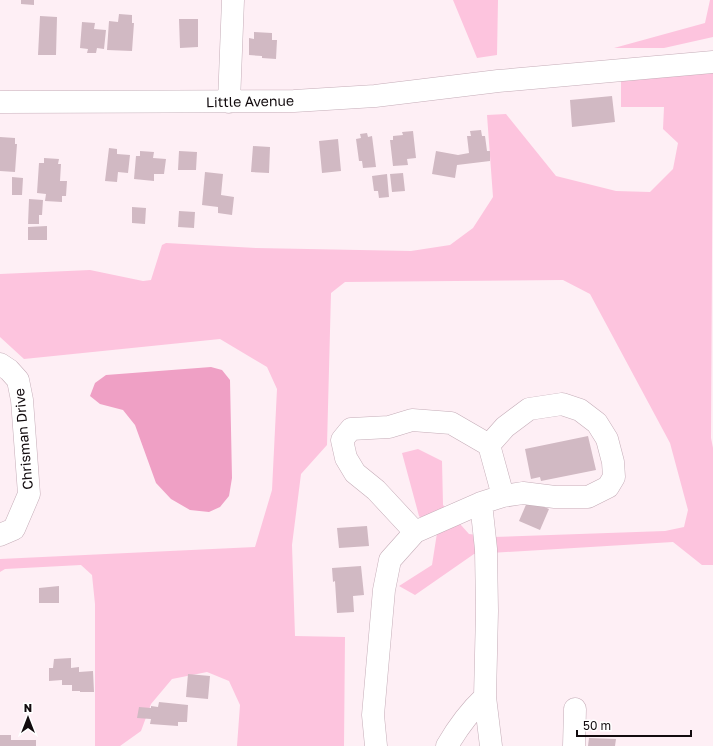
<svg xmlns="http://www.w3.org/2000/svg" width="713" height="746" font-family="'Golos Text',sans-serif">
<rect width="100%" height="100%" fill="#feeff5"/>
<!-- green -->
<path fill="#fdc4de" d="M453,0H498L497,55L477,58Z
M710,0H713V37L664,48H614L705,23Z
M713,71L711,438L713,448V565H702L673,542L474,554L415,595L399,586L432,565L437,533L419,516L402,453L418,449L442,461L443,505L469,534L493,537L665,531L684,527L688,510L670,443L590,294L563,280L345,282L331,293L327,445L301,474L292,545L295,636L345,637L344,746H237L240,705L229,681L207,672L172,679L151,704L141,731L120,746H95V604L92,575L81,565L5,569L0,572V559L255,547L272,490L277,389L267,367L220,339L24,359L0,337V274L90,270L143,281L151,280L162,245L166,243L256,248L411,251L450,245L473,228L493,197L487,115L506,114L556,176L616,191L650,192L673,169L678,143L663,129L664,107H621V80Z"/>
<!-- water -->
<path fill="#efa0c5" d="M211,367L222,370L230,380L232,478L229,496L220,507L209,512L190,510L171,499L156,483L135,425L123,410L100,404L90,396L95,383L106,375Z"/>
<!-- building -->
<path fill="#d1b9c3" d="M21,0H34V5L21,4Z
M119,14L132,15V23H134L132,51L107,50L109,21L118,22Z
M40,16L57,17L56,55H38Z
M179,19H198V47L180,48Z
M82,22L95,23L94,29L106,30L104,49L97,48L96,53H87L88,49L80,48Z
M254,32L272,33V40H277L276,59L262,58V56L249,55V38L254,39Z
M612,96L615,122L572,127L570,100Z
M481,130L482,136H485L487,151H490V161L457,165L455,178L432,174L436,151L458,155L469,153L467,136H471L470,131Z
M413,131L416,158L407,159L408,165L393,166L390,140H393V136L403,135L402,132Z
M367,133L368,137L372,136L376,167L363,168L362,161H359L356,139L361,138L360,134Z
M0,137L15,138V144H17L15,172L0,171Z
M338,139L341,171L322,173L319,141Z
M253,146L270,147L269,173L251,172Z
M109,148L117,149V154L130,155L128,173L118,172L117,182L105,181Z
M140,151L154,152L153,158L166,159L164,174H154V181L134,179L136,156H140Z
M179,151L197,152L196,170H178Z
M44,158L59,159L58,164H61L60,181H67L66,196H62V202L45,201L46,194L37,193L39,163H44Z
M205,172L223,174L221,195L234,197L232,215L218,213V207L202,205Z
M403,173L405,191L392,192L390,174Z
M387,174L389,197L379,198L378,191H374L372,176Z
M12,177L23,178L22,195H12Z
M29,199L43,200L42,215H39V224H28Z
M132,207L146,208L145,224L132,223Z
M179,211L195,212L194,228L178,227Z
M47,226V240H28V227Z
M588,436L596,470L541,481L540,477L531,479L525,449Z
M528,500L549,509L540,530L519,521Z
M367,526L369,546L339,548L337,528Z
M361,566L364,595L353,596L354,612L337,613L335,581L333,582L332,568Z
M59,586V603H39V588Z
M71,658V668L79,667V672L93,671L94,692H80V691H72V685H62V680L49,681V668H53L54,659Z
M188,674L210,676L208,699L186,697Z
M159,702L188,705L187,722H178V726L150,724L151,719L137,718L139,707L151,708V706L158,707Z
M0,735H11V740H36V746H0Z
M589,738L616,739L615,746H588Z"/>
<g fill="none" stroke-linecap="round" stroke-linejoin="round">
<defs>
<path id="minor" d="M0,102L294,101L375,96L498,81L713,62
M229,102L233,0
M0,364L9,370L18,380L22,400L29,494L14,529L0,535
M489,445L503,496
M481,503L486,549L487,611L485,697L491,746
M376,746L373,715L384,590L390,560L415,532L481,503L503,496L523,493L555,497H588L608,487L614,477L613,462L607,439L597,423L580,410L562,404L529,409L505,427L489,445L451,423L412,420L389,427L351,429L342,440L346,458L355,473L376,490L415,532
M447,746C458,727 469,712 485,697
M574,746L575,709"/>
</defs>
<!-- minor casing -->
<use href="#minor" stroke="#c5adb8" stroke-width="23"/>
<!-- minor -->
<use href="#minor" stroke="#fff" stroke-width="22"/>
</g>
<g text-anchor="middle" dominant-baseline="central" stroke-width="3.5" stroke-linejoin="round" paint-order="stroke">
<!-- street labels -->
<g font-size="14" fill="#120b0e" stroke="#fff">
<text transform="translate(250 101) rotate(-1)">Little Avenue</text>
<text transform="translate(23 439) rotate(-95)">Chrisman Drive</text>
</g>
</g>
<!-- north arrow -->
<g transform="translate(28 718)" stroke="#ffffff" stroke-width="3" paint-order="stroke">
<path d="M0-3L7 15L0 10L-7 15Z" fill="#120b0e"/>
<text y="-6" font-size="11" font-weight="bold" text-anchor="middle" fill="#120b0e">N</text>
</g>
<!-- scale -->
<path d="M577 730v6h114v-6" fill="none" stroke="#120b0e" stroke-width="2"/>
<text x="583" y="730" font-size="12" fill="#120b0e" stroke="#ffffff" stroke-width="3" paint-order="stroke">50 m</text>
</svg>
